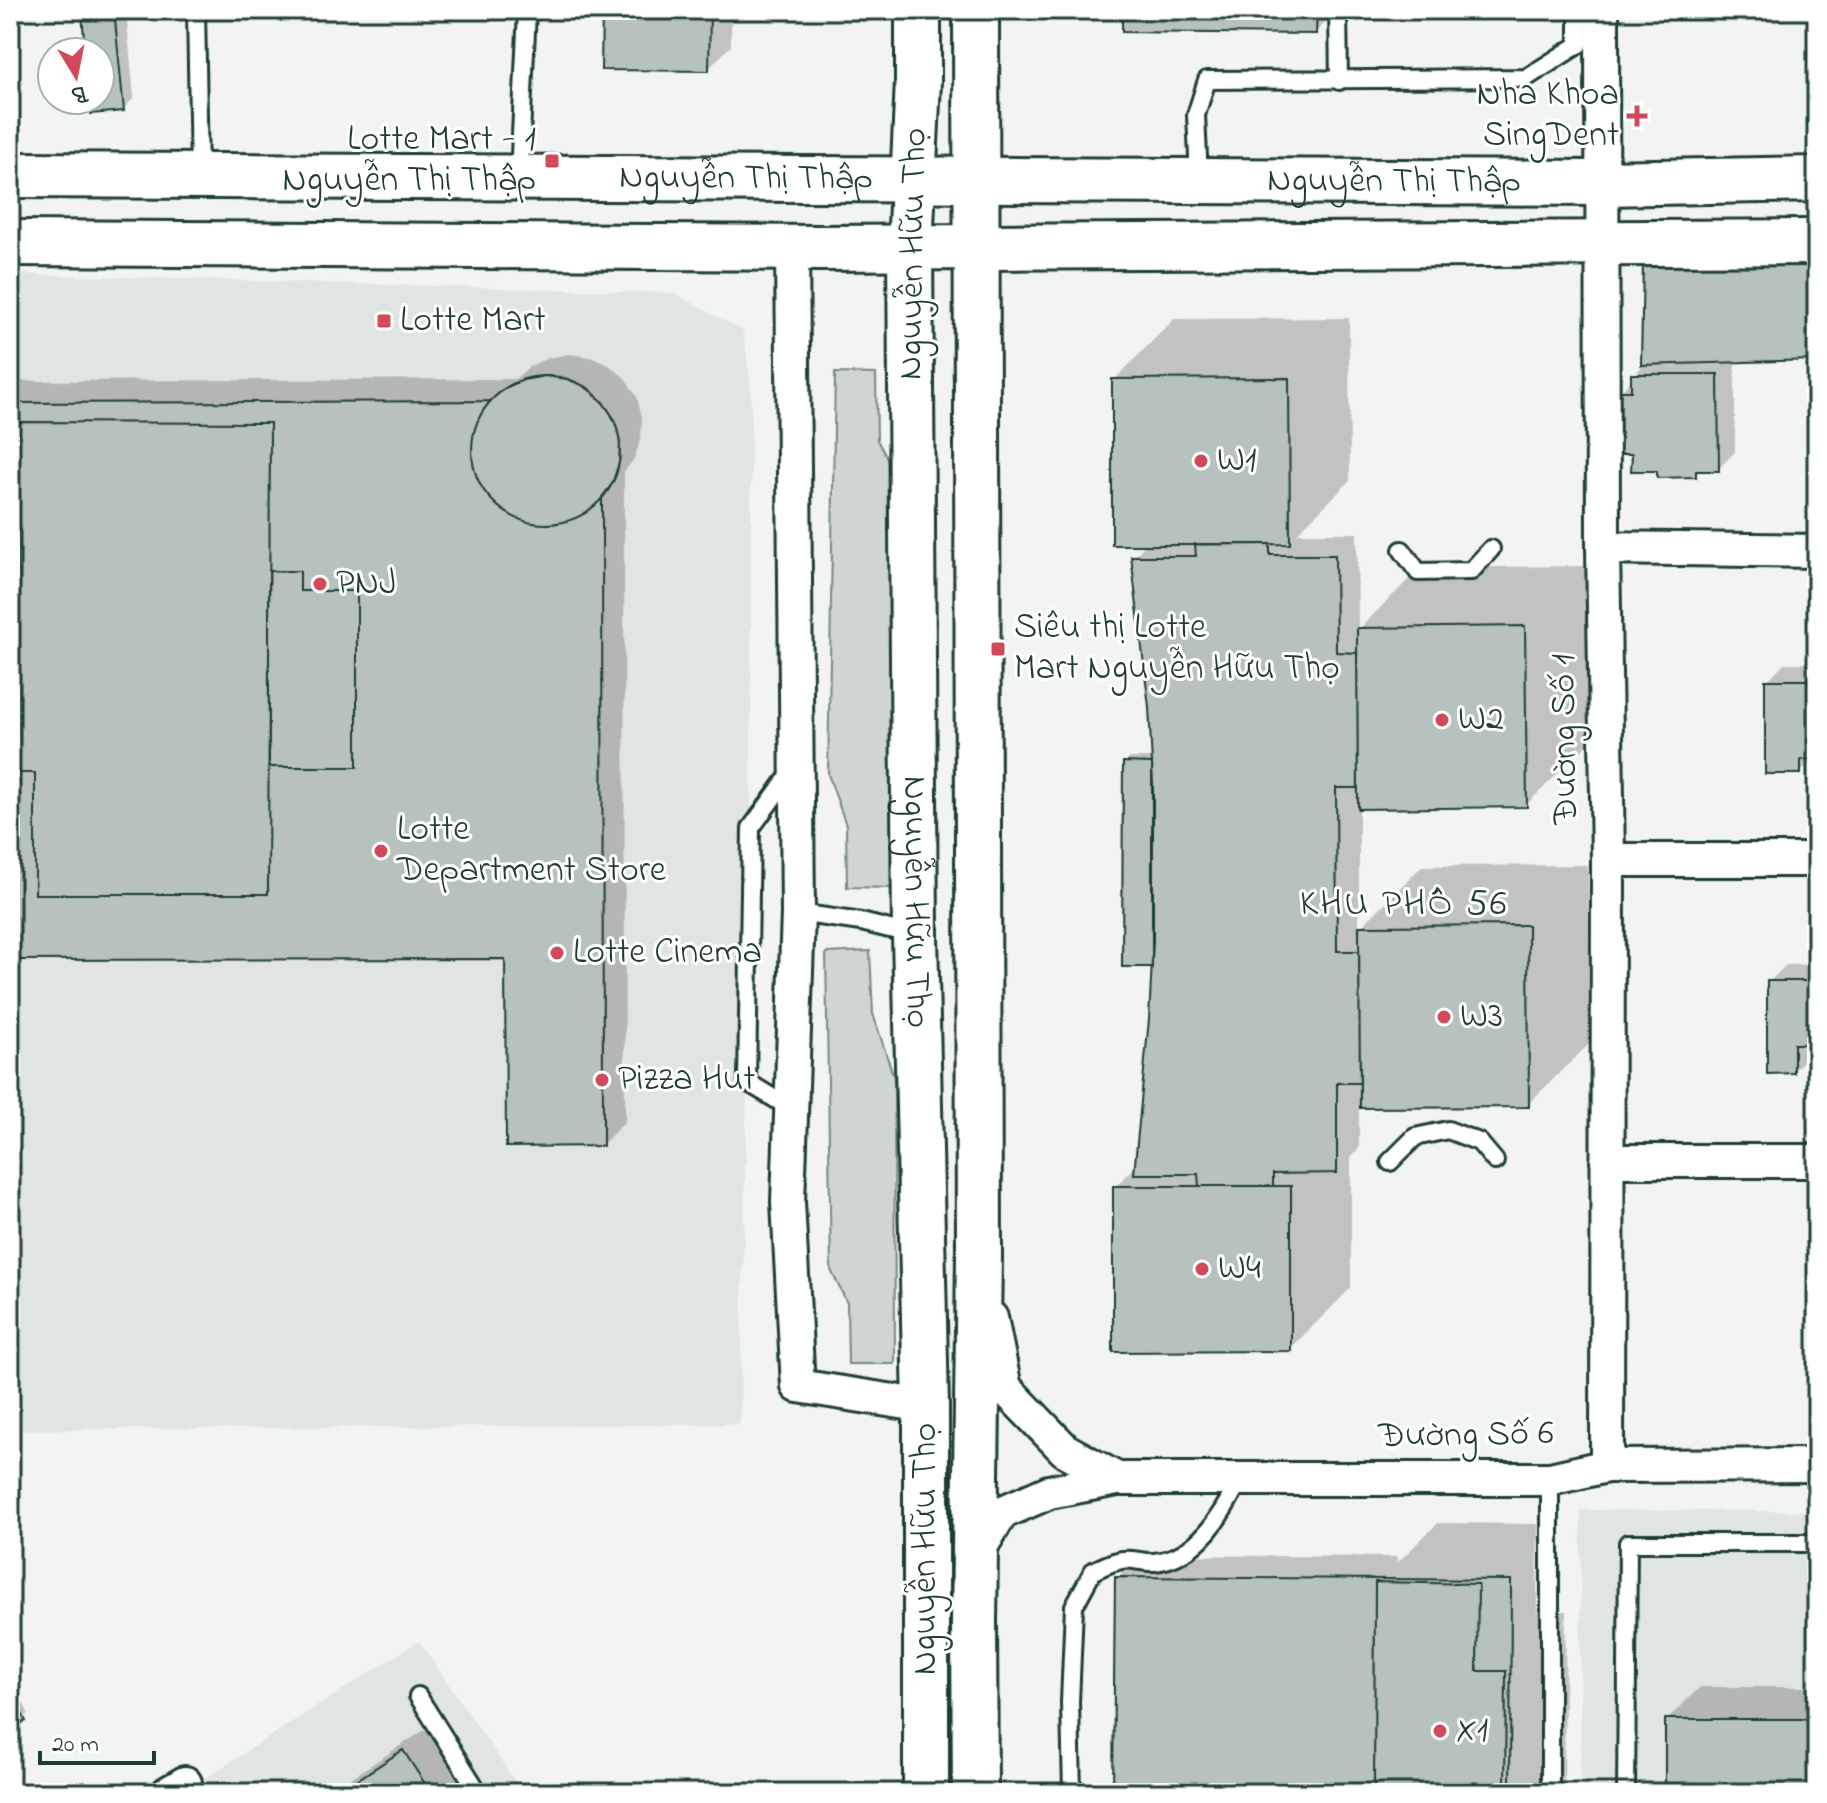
<svg xmlns="http://www.w3.org/2000/svg" width="1827" height="1803" font-family="'Indie Flower',sans-serif">
<rect width="100%" height="100%" fill="#f2f3f3"/>
<filter id="ink" filterUnits="userSpaceOnUse"><feTurbulence type="fractalNoise" baseFrequency=".0125" numOctaves="2"/><feDisplacementMap in="SourceGraphic" scale="16" xChannelSelector="R" yChannelSelector="G"/><feConvolveMatrix kernelMatrix="1 2 1 2 8 2 1 2 1" color-interpolation-filters="sRGB"/></filter>
<g filter="url(#ink)">
<!-- built -->
<path fill="#e0e4e3" d="M10,274L674,293L743,331L751,387V875L740,1424L10,1430Z
M1581,1510L1817,1511V1793H1580Z
M419,1641L523,1793H182Z"/>
<!-- green -->
<path fill="#ced5d3" stroke="#768984" stroke-width="2" d="M835,373L876,374L877,440L900,482L892,888L847,887L846,825L828,774Z
M870,951L873,1014L894,1078L895,1364H848L847,1303L831,1270L826,953Z"/>
<!-- shadow -->
<path fill="#0003" d="M87,10H126L134,98L123,109L92,100H100V52H87L84,13Z
M604,10H731V46L708,69Z
M1124,10H1337L1316,32Z
M1645,260L1817,358L1735,360V452L1718,469H1701L1695,475L1660,469L1634,452L1621,392L1643,365Z
M1349,318L1350,481L1297,533H1357L1358,630L1420,568L1585,566L1587,745L1526,805L1359,807V929L1422,866L1588,865L1589,1044L1528,1104L1359,1106V1148L1351,1157V1288L1290,1349L1115,1187L1136,1166L1154,965H1124L1125,763L1130,758H1154L1151,707L1133,557L1147,543L1114,380L1174,319Z
M569,354L590,357L609,365L625,378L637,397L642,418L641,439L634,459L624,472L625,1121L603,1144L507,957L10,958V381L515,379L530,366L548,358Z
M1784,663H1817V757L1800,772L1767,681Z
M1817,964V1042H1811V1054L1793,1071L1769,982L1786,965Z
M1438,1523L1538,1524L1537,1611H1566L1564,1793H1115L1117,1578L1140,1555L1397,1557V1563Z
M11,1680L29,1714L10,1726V1681Z
M1700,1687H1817V1793H1667V1720Z
M426,1729L469,1793H328Z"/>
<!-- building -->
<path fill="#b7c1bd" stroke="#1f3d34" stroke-width="2" d="M114,10L124,111L91,114L90,100H100V52H85L82,12Z
M602,10H710L709,71L601,70Z
M1122,10H1317L1316,34L1122,32Z
M1643,260L1817,261V360L1641,365Z
M1631,374H1718L1719,471H1696V477L1657,478V471H1631L1632,454H1618L1619,391H1631Z
M545,376L567,379L587,387L602,401L615,420L620,442L619,463L612,484L602,497L603,1146L506,1147L505,959L10,960V403L490,401L505,388L523,380Z
M472 450a74 74 0 1 1 148 0a74 74 0 1 1-148 0Z
M1289,378L1290,544L1112,545V379Z
M18,422L270,423L268,894H35V773H17Z
M1195,544H1270V555H1335L1336,652L1357,653L1358,788H1336L1337,951H1359L1360,1083H1337V1173L1273,1174V1186H1199L1198,1174H1134L1149,1019L1153,941V784L1149,707L1131,556H1196Z
M269,571H300V591H357V767H269Z
M1525,626L1527,807L1358,809L1357,628Z
M1765,680H1817V759L1801,760V774H1765Z
M1123,762L1152,763V967H1122Z
M1528,925L1529,1107L1360,1108L1359,926Z
M1767,981H1817V1044H1794V1073L1767,1074Z
M1113,1186H1291V1351L1113,1352Z
M1115,1577L1511,1580L1510,1793H1113Z
M1375,1582L1478,1584L1477,1671H1506L1505,1793H1406V1790H1374Z
M10,1692L26,1721L10,1729Z
M1665,1719H1817V1793H1665Z
M403,1750L431,1793H337Z"/>
<g fill="none" stroke-linecap="round" stroke-linejoin="round">
<defs>
<path id="service" d="M196,10L199,172
M1338,10L1339,81
M519,176L527,10
M1199,178L1196,115L1207,80L1526,78L1578,45V10
M1402,550L1418,572L1471,571L1491,549
M798,913L861,922L914,935
M790,1108L747,1082L751,828L794,769
M1390,1162L1415,1137L1448,1130L1479,1142L1495,1161
M1550,1479V1793
M418,1696L479,1793
M1072,1793L1070,1702L1074,1606L1093,1571C1102,1567 1113,1561 1122,1560C1132,1558 1144,1563 1154,1562C1198,1558 1222,1515 1240,1479
M1626,1793L1628,1543H1817"/>
<path id="minor" d="M1602,10L1603,548L1608,860L1607,1466
M792,248L798,913L788,1202L798,1386L926,1406
M1603,548L1817,551
M1608,860H1817
M1607,1161H1817
M991,1318L1005,1388L1065,1450L1117,1479
M980,1556L981,1547L1001,1513L1049,1492L1117,1479H1550L1607,1466L1817,1465
M168,1793L185,1783"/>
<g id="secondary">
<path id="s1" d="M10,175L1602,183L1817,179"/>
<path d="M10,243L818,248L1817,242"/>
</g>
<g id="primary">
<path id="s2" d="M918,10V81L910,247L915,935L926,1406V1793"/>
<path d="M975,1793L974,1623L979,1256L976,10"/>
</g>
</defs>
<!-- service casing -->
<use href="#service" stroke="#1f3d34" stroke-width="22"/>
<!-- minor casing -->
<use href="#minor" stroke="#1f3d34" stroke-width="38"/>
<!-- secondary casing -->
<use href="#secondary" stroke="#1f3d34" stroke-width="50"/>
<!-- primary casing -->
<use href="#primary" stroke="#1f3d34" stroke-width="50"/>
<!-- service -->
<use href="#service" stroke="#fff" stroke-width="16"/>
<!-- minor -->
<use href="#minor" stroke="#fff" stroke-width="32"/>
<!-- secondary -->
<use href="#secondary" stroke="#fff" stroke-width="44"/>
<!-- primary -->
<use href="#primary" stroke="#fff" stroke-width="44"/>
</g>
</g>
<!-- markers -->
<g fill="#d1495b" stroke="#fff" stroke-width="3">
<path d="M1633 104h8v8h8v8h-8v8h-8v-8h-8v-8h8z"/>
<rect x="544" y="153" width="16" height="16" rx="4"/>
<rect x="376" y="313" width="16" height="16" rx="4"/>
<circle cx="1201" cy="461" r="8"/>
<circle cx="320" cy="584" r="8"/>
<rect x="990" y="641" width="16" height="16" rx="4"/>
<circle cx="1442" cy="720" r="8"/>
<circle cx="381" cy="851" r="8"/>
<circle cx="557" cy="953" r="8"/>
<circle cx="1444" cy="1017" r="8"/>
<circle cx="602" cy="1080" r="8"/>
<circle cx="1202" cy="1269" r="8"/>
<circle cx="1440" cy="1731" r="8"/>
</g>
<g text-anchor="middle" dominant-baseline="central" stroke-width="6" stroke-linejoin="round" paint-order="stroke">
<!-- poi labels -->
<g font-size="36" fill="#1f3d34" stroke="#fff" text-anchor="start">
<text x="1619" y="95" text-anchor="end">Nha Khoa<tspan x="1619" dy="41">SingDent</tspan></text>
<text x="536" y="140" text-anchor="end">Lotte Mart - 1<tspan x="536" dy="41">Nguyễn Thị Thập</tspan></text>
<text x="400" y="321">Lotte Mart</text>
<text x="1217" y="461">W1</text>
<text x="336" y="584">PNJ</text>
<text x="1014" y="628">Siêu thị Lotte<tspan x="1014" dy="41">Mart Nguyễn Hữu Thọ</tspan></text>
<text x="1458" y="720">W2</text>
<text x="397" y="830">Lotte<tspan x="397" dy="41">Department Store</tspan></text>
<text x="573" y="953">Lotte Cinema</text>
<text x="1460" y="1017">W3</text>
<text x="618" y="1080">Pizza Hut</text>
<text x="1218" y="1269">W4</text>
<text x="1456" y="1731">X1</text>
</g>
<!-- street labels -->
<g font-size="36" fill="#1f3d34" stroke="#fff">
<text stroke="none"><textPath href="#s1" startOffset="736">Nguyễn Thị Thập</textPath></text>
<text stroke="none"><textPath href="#s1" startOffset="1384">Nguyễn Thị Thập</textPath></text>
<text transform="translate(914 254) rotate(-89)">Nguyễn Hữu Thọ</text>
<text transform="translate(1566 739) rotate(-91)">Đường Số 1</text>
<text stroke="none"><textPath href="#s2" startOffset="892">Nguyễn Hữu Thọ</textPath></text>
<text transform="translate(1466 1436) rotate(-1)">Đường Số 6</text>
<text transform="translate(926 1549) rotate(-90)">Nguyễn Hữu Thọ</text>
</g>
<!-- neighbourhood labels -->
<g font-size="38" letter-spacing="2" fill="#1f3d34" stroke="#fff">
<text x="1404" y="905">KHU PHỐ 56</text>
</g>
</g>
<!-- margin -->
<rect width="1827" height="1803" fill="none" stroke="#fff" stroke-width="40"/>
<rect x="20" y="20" width="1787" height="1763" fill="none" stroke="#1f3d34" stroke-width="3" filter="url(#ink)"/>
<!-- north arrow -->
<g transform="translate(76 76) rotate(170)"><circle r="38" fill="#ffffff" stroke="#a5b1ae" stroke-width="2"/>
<path d="M0-6L14 30L0 20L-14 30Z" fill="#d1495b"/>
<text y="-12" font-size="22" font-weight="bold" text-anchor="middle" fill="#1f3d34">B</text>
</g>
<!-- scale -->
<path d="M40 1751v12h114v-12" fill="none" stroke="#1f3d34" stroke-width="4"/>
<text x="52" y="1751" font-size="24" fill="#1f3d34" stroke="#ffffff" stroke-width="6" paint-order="stroke">20 m</text>
</svg>
